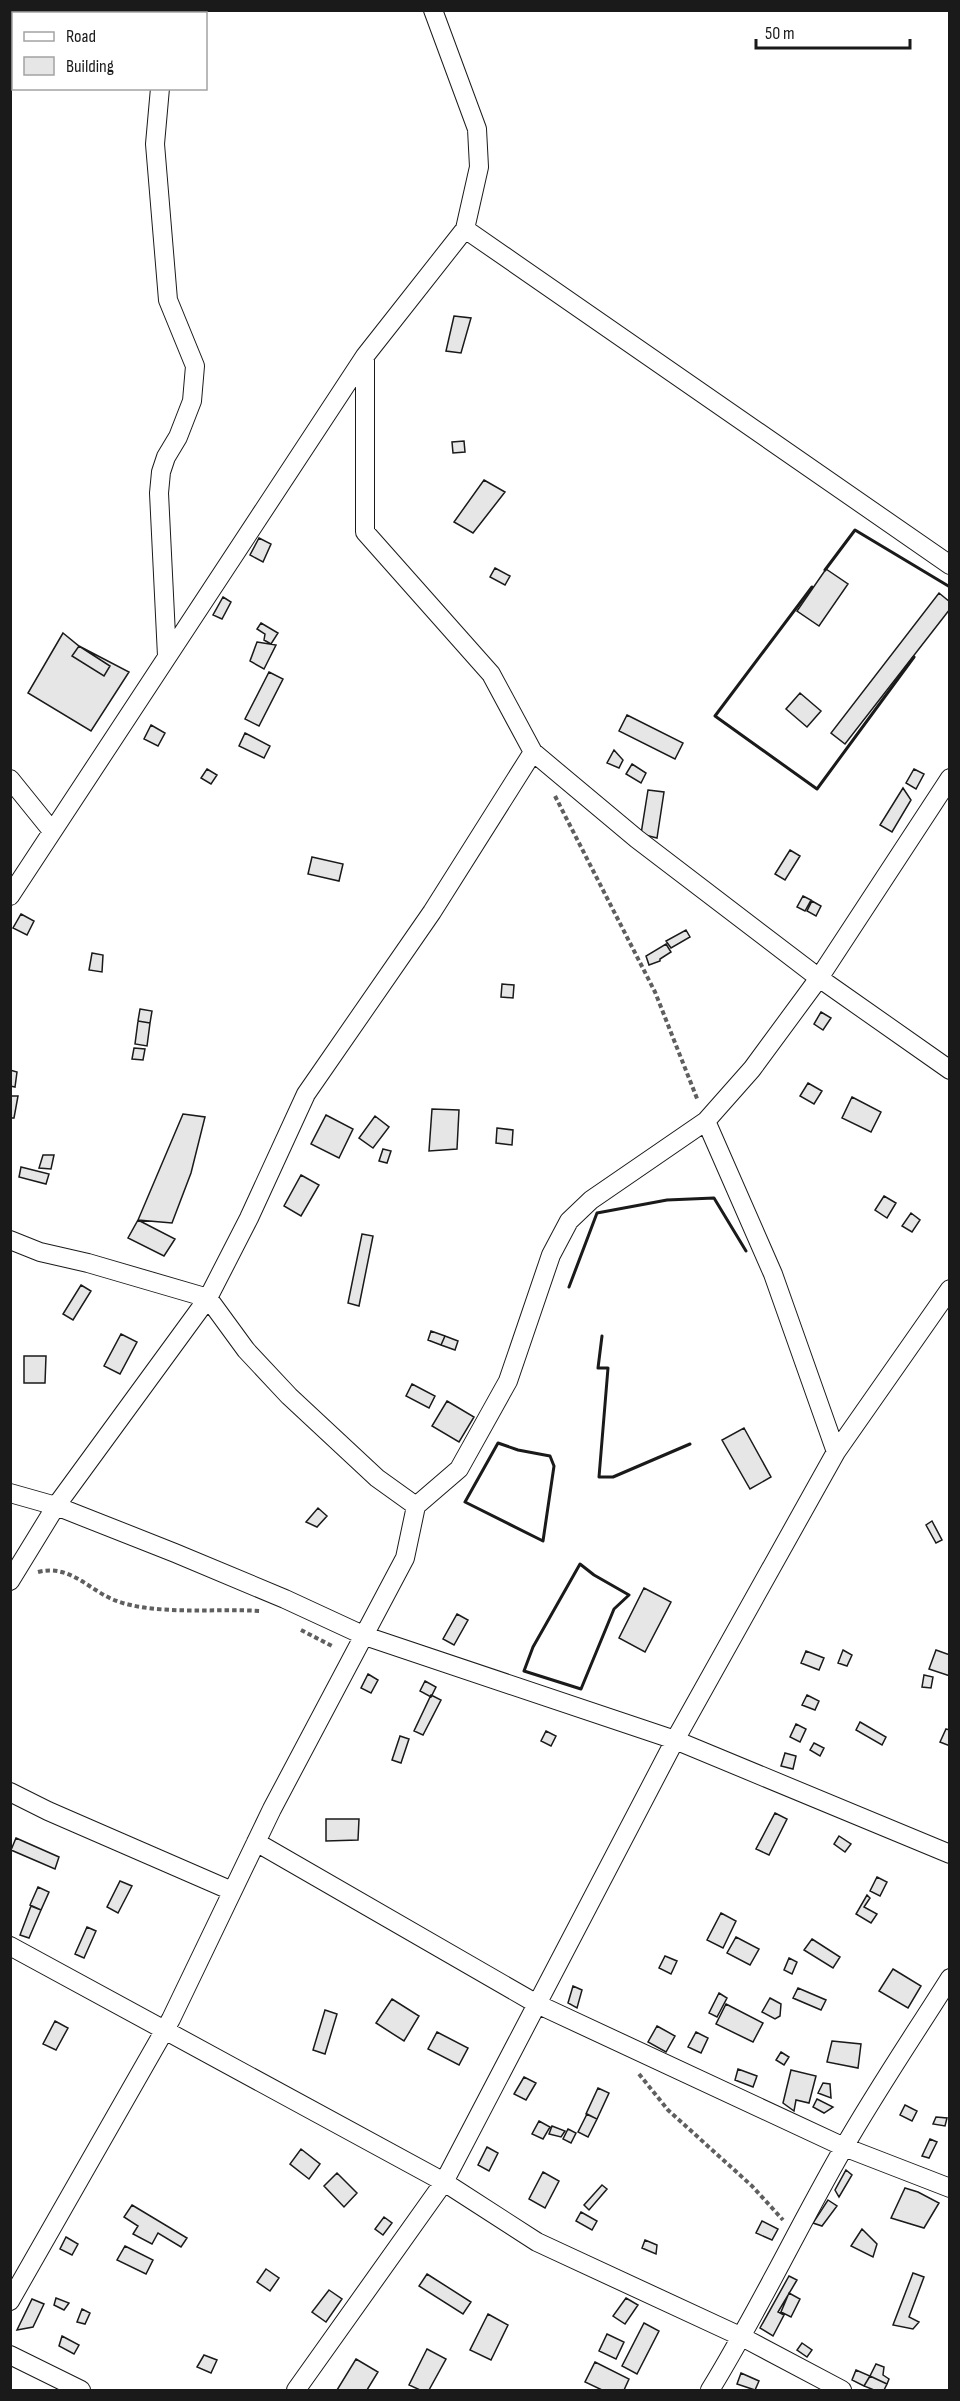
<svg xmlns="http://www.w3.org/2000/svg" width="960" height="2401" font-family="'Sofia Sans Condensed',sans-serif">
<rect width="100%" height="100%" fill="#fff"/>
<!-- building -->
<path fill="#e6e6e6" stroke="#1a1a1a" stroke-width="1.5" d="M454,316L471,318L461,353L446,351Z
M464,441L465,452L453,453L452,442Z
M484,480L505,492L473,533L454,522Z
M259,538L271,544L263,562L250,555Z
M495,568L510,576L505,585L490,577Z
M826,569L848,584L819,626L797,611Z
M939,593L950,602V609L845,744L831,733Z
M223,597L231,602L222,619L213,615Z
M261,623L278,633L271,644L264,640L265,634L257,629Z
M63,633L79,646L129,672L91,731L28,693Z
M257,642L276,645L264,669L250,661Z
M79,646L110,666L104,676L72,656Z
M269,672L283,679L259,726L245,719Z
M800,693L821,711L807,727L786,709Z
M627,715L683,743L675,759L619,731Z
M151,725L165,733L158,746L144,739Z
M245,733L270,746L264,758L239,746Z
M614,750L623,760L619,768L607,763Z
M632,764L646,773L641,783L626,774Z
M207,769L217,775L211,784L201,778Z
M914,769L924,774L916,789L906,783Z
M903,788L911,800L892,832L880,825Z
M648,790L664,792L657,838L641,834Z
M790,850L800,856L785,880L775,874Z
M312,857L343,864L339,881L308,874Z
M803,896L811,900L805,911L797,907Z
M812,901L821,906L816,916L807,911Z
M21,914L34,921L27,935L13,928Z
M686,930L690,937L671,948L666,941Z
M666,944L671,952L660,959V961L649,965L646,956Z
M92,953L103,955L102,972L89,970Z
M502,984L514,985L513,998L501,997Z
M140,1009L152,1011L150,1023L138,1021Z
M821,1012L831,1018L823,1030L814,1024Z
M138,1021L150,1023L147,1046L135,1044Z
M134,1048L145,1049L143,1060L132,1059Z
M10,1070L17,1072L15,1087L10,1086Z
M808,1083L822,1091L814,1104L800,1096Z
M10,1096H18L14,1118H10Z
M852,1097L881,1112L871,1132L842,1118Z
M432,1109L459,1110L457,1149L429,1151Z
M183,1114L205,1117L191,1173L172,1223L138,1220Z
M326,1115L353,1129L339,1158L311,1144Z
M375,1116L389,1127L373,1148L359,1138Z
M497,1128L513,1130L512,1145L496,1143Z
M383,1149L391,1151L387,1163L379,1161Z
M43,1155H54L51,1169L39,1168Z
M21,1167L49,1174L46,1184L19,1177Z
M301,1175L319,1185L301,1216L284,1206Z
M884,1196L896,1203L887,1218L875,1210Z
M911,1213L920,1220L912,1232L902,1226Z
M138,1220L175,1239L164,1256L128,1238Z
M362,1234L373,1236L359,1306L348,1303Z
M81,1285L91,1291L73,1320L63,1314Z
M431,1331L445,1336L441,1345L428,1340Z
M121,1334L137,1342L120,1374L104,1366Z
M445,1336L458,1341L455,1350L441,1345Z
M24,1356H46L45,1383H24Z
M412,1384L435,1396L429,1408L406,1396Z
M447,1401L474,1417L459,1442L432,1426Z
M744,1428L771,1477L750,1489L722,1440Z
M318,1508L327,1516L317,1527L306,1522Z
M932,1521L942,1540L936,1543L926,1525Z
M644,1588L671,1602L645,1652L619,1638Z
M457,1614L468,1620L454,1645L443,1639Z
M843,1650L852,1655L847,1666L838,1663Z
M936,1650L950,1655V1676L929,1669Z
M806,1651L824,1658L819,1670L801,1663Z
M368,1674L378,1680L371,1693L361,1688Z
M924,1675L933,1677L931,1688L922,1687Z
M425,1681L436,1687L431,1697L420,1691Z
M431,1695L441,1700L423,1735L414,1731Z
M807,1695L819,1701L815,1710L802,1705Z
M860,1722L886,1737L882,1745L856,1730Z
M796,1724L806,1729L800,1742L790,1737Z
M946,1729L950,1730V1746L940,1742Z
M546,1731L556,1736L551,1746L541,1741Z
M400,1736L409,1739L401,1763L392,1760Z
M814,1743L824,1748L820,1756L810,1750Z
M785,1753L796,1756L793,1769L781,1766Z
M775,1813L787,1819L769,1855L756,1849Z
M326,1819H359L358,1840L326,1841Z
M839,1836L851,1844L845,1852L834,1844Z
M16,1838L59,1857L55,1869L11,1850Z
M877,1877L887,1882L880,1896L870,1891Z
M120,1881L132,1886L118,1913L107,1907Z
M38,1887L49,1892L41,1910L30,1905Z
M867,1895L870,1898L864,1907L877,1914L871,1923L856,1914Z
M31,1906L41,1910L29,1938L20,1935Z
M721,1913L736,1921L723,1948L707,1940Z
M87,1927L96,1931L84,1958L75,1954Z
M736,1937L759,1949L750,1965L727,1953Z
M812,1939L840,1957L833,1968L804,1950Z
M665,1956L677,1961L671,1974L659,1968Z
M789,1958L797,1962L792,1974L784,1970Z
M893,1969L921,1986L908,2008L879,1991Z
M573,1986L582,1990L577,2008L568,2003Z
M798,1988L826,2000L821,2010L793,1998Z
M719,1993L727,1998L717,2017L709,2013Z
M770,1998L781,2004L780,2016L775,2019L762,2012Z
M392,1999L419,2016L404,2041L376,2023Z
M726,2004L763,2023L753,2042L716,2024Z
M325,2010L337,2014L325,2054L313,2050Z
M55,2021L68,2028L56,2050L43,2044Z
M657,2026L675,2036L666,2052L648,2042Z
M437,2032L468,2048L459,2065L428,2049Z
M696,2032L708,2038L701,2053L688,2047Z
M832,2041L861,2044L858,2068L827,2062Z
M781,2052L789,2057L784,2065L776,2060Z
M738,2069L757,2076L753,2087L735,2080Z
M791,2070L816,2076L809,2103L796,2100L794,2111L783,2103Z
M524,2077L536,2083L526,2100L514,2094Z
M823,2083L830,2084L831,2098L818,2093Z
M598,2088L609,2093L597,2119L586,2114Z
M817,2099L833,2107L824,2113L813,2107Z
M905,2105L917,2111L912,2121L900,2115Z
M587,2114L597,2119L588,2137L578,2132Z
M936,2117L947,2118L945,2126L933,2124Z
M539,2121L550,2127L543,2139L532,2134Z
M552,2126L565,2131L561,2137L549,2134Z
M568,2129L576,2133L571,2143L563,2139Z
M930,2139L937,2142L929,2158L922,2156Z
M487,2147L498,2153L489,2171L478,2165Z
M301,2149L320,2164L309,2179L290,2164Z
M846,2170L852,2175L839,2197L835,2190Z
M543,2172L559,2181L545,2208L529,2199Z
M337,2173L357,2193L344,2207L324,2186Z
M602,2185L607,2189L589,2210L584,2205Z
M905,2188L918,2192L939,2203L924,2228L891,2218Z
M828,2200L837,2206L822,2226L813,2223Z
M132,2205L187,2238L181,2247L158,2233L152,2244L133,2234L138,2226L124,2217Z
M581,2212L597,2221L592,2230L576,2221Z
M384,2217L392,2223L383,2235L375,2229Z
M762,2221L778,2229L772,2240L756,2233Z
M862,2229L877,2244L873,2257L851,2246Z
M66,2237L78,2244L72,2255L60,2249Z
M645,2240L657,2245L656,2254L642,2248Z
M125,2246L153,2260L146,2274L117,2260Z
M266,2269L279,2278L270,2291L257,2282Z
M913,2273L924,2277L909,2317L919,2322L913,2329L893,2325Z
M427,2274L471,2302L463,2314L419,2286Z
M789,2276L797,2280L778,2312L784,2315L773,2336L760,2328Z
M329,2290L342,2299L326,2322L312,2312Z
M789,2293L800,2299L791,2317L781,2312Z
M56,2298L69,2303L64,2310L54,2305Z
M626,2298L638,2305L625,2324L613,2316Z
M32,2299L44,2304L33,2327L17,2330Z
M82,2309L90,2313L85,2324L77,2322Z
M488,2314L508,2325L491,2360L470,2350Z
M644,2323L659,2331L637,2374L622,2366Z
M607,2334L624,2342L616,2359L599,2351Z
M62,2336L79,2345L74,2354L59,2346Z
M802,2343L812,2350L807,2357L797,2350Z
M427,2349L446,2359L429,2390H420L409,2385Z
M204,2355L217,2360L211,2373L197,2367Z
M356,2359L378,2372L367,2390H337Z
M595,2362L629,2379L624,2390H602L585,2382Z
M876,2364L884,2367L883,2375L889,2379L887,2384L870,2376Z
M856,2370L870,2376L864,2386L852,2380Z
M741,2373L759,2381L755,2390L737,2384Z
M870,2376L887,2384L884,2390H874L864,2386Z"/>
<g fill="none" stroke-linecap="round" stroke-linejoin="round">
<defs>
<path id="minor" d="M167,14V10
M160,88L155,144L168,300L195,366L192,401L178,437L166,457L161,472L159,493L167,656
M465,229L950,565
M365,356V532L491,674L533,752L637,839L819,978L950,1070
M10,779L52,831
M10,896L365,356L465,229L479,167L477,129L433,10
M706,1121L773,1274L836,1452
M10,1240L40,1252L88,1263L208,1298L246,1350L289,1396L377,1478L416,1506
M10,1493L56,1506L175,1553L285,1599L365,1636L675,1740L950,1854
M10,1581L56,1506L208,1298L249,1218L306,1094L432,912L533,752
M10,1792L48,1811L232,1891
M256,1842L537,2004L844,2147L950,2188
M10,1946L444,2182L537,2242L742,2337L842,2390
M10,2301L171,2019L272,1809L405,1558L416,1506L459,1469L508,1381L551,1255L569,1221L591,1200L706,1121L752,1069L819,978L950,778
M10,2355L81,2390
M296,2390L444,2182L675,1740L836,1452L950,1289
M710,2390C758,2312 797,2229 843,2149C876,2091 914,2035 950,1978"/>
</defs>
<!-- minor casing -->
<use href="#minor" stroke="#1a1a1a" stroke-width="20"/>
<!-- path -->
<path stroke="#5f5f5f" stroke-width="4" stroke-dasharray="4.5 3" stroke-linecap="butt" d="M555,796L655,992L698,1101
M38,1572C69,1564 88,1589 114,1600C155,1616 216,1608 261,1611
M301,1630L332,1646
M639,2074L668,2110L752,2186L783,2220"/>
<!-- minor -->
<use href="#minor" stroke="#fff" stroke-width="18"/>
<!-- wall -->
<path stroke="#1a1a1a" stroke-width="3" d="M825,570L855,530L950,587
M812,587L715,716L817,789L914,657
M569,1287L597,1213L667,1200L714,1198L746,1251
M602,1336L598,1368H608L599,1477H613L690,1444
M498,1443L518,1450L550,1456L554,1466L543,1541L465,1502Z
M580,1564L594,1575L629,1595L614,1609L581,1689L524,1671L533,1647Z"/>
</g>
<!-- border -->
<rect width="960" height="2401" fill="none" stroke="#1a1a1a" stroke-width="24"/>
<!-- legend -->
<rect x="12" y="12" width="195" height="78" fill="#ffffff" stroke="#a3a3a3" stroke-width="1.5"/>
<rect x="24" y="32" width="30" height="9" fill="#ffffff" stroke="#a3a3a3" stroke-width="1.5"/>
<text x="66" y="42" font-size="18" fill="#1a1a1a">Road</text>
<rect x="24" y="57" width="30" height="18" fill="#e6e6e6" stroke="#a3a3a3" stroke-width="1.5"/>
<text x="66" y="72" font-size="18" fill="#1a1a1a">Building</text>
<!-- scale -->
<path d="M756 39v9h154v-9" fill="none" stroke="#1a1a1a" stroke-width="3"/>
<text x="765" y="39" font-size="18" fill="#1a1a1a" stroke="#ffffff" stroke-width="4.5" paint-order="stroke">50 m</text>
</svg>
